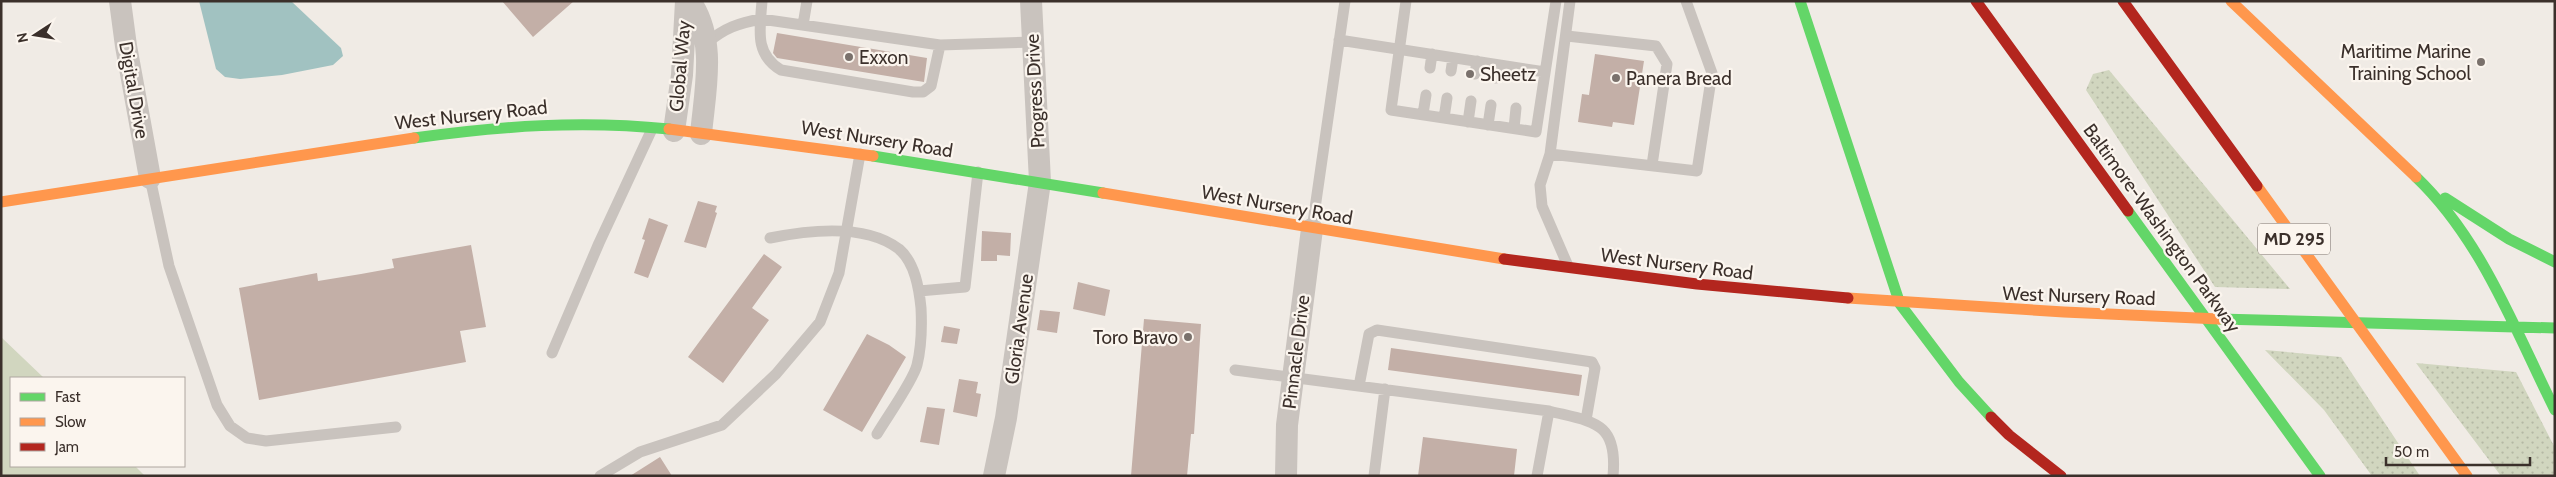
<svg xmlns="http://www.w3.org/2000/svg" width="2556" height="477" font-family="Cabin,sans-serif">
<defs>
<pattern id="grass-dots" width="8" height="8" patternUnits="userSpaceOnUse" patternTransform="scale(1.25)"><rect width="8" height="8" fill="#d1d6bf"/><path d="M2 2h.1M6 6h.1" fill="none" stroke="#b4b8a4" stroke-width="1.8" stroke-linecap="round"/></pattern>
</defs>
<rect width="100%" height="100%" fill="#f0ebe5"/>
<!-- grass -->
<path fill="url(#grass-dots)" d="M2109,70L2290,289L2215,287L2086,90L2093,74Z
M2265,350L2341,357L2420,476H2372L2324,410Z
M2416,363L2516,372L2555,448V476H2501Z"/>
<!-- park -->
<path fill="#d1d6bf" d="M1,337L44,378H11V466H135L145,476H1Z"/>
<!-- water -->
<path fill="#a1c2c1" d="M199,1H291L341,48L343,56L333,65L282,75L240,79L225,77L216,69Z"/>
<!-- building -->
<path fill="#c3afa7" d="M502,1H574L533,37Z
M777,33L927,58L924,82L777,58L773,53Z
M1595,54L1644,61L1634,125L1613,122L1612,127L1578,122L1582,94L1589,95Z
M698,201L717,206L715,212L717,213L706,248L684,242Z
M649,218L668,225L648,278L634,273L645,240L642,239Z
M982,231L1011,233L1010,256L997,255V261H981Z
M471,245L486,327L460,331L466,362L259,400L239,288L317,273L318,281L361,274L394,268L392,259Z
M764,254L782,267L752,308L769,320L723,383L688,357Z
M1078,282L1110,290L1105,316L1073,309Z
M1040,310L1060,312L1057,333L1037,330Z
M1144,319L1201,324L1194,434H1191L1187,476H1131Z
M944,326L960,329L957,344L941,342Z
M867,334L889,345L906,357L862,432L823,410Z
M1391,348L1582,375L1579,396L1388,370Z
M959,379L978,382L976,393L981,394L977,417L953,412Z
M927,407L945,409L939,445L920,442Z
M1423,437L1517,449L1514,476H1418Z
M660,457L672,476H630Z"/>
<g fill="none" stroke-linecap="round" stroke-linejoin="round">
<!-- lane -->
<path stroke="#c9c3be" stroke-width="11" d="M762,1C760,29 754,54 781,70L913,92H923L931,86L940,45
M1406,1L1391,110L1536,132L1556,1
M803,25L807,1
M1567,36L1656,46L1667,64L1652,165
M1339,40L1545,72
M707,43C724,28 739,23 761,19L940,45L1033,42
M1430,68L1432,54
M1451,71L1453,58
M1475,74L1477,61
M1496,78L1498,65
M1423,114L1426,95
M1444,118L1447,98
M1468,122L1471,101
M1488,125L1491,105
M1514,128L1516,108
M1550,154L1697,171L1712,73L1686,1
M150,178L169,266L217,405L230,426L247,438L266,441L396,427
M1312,229L1345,1
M770,238C809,230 865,223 899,249C915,263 919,288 921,308C922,328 922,345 917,365C913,381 887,417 877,434
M1568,266L1542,206L1540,185L1550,154L1570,1
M919,291L965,287L978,172
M552,353L599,243L652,129
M1235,370L1549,411C1593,422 1618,421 1613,476
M1359,386L1369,334L1377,330L1592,362L1595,368L1586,420
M600,476L640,452L722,425L776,374L820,322L839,273L860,154
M1374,476L1385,389
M1537,476L1549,411"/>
<!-- street -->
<path stroke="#c9c3be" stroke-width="22" d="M120,1L126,46L150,178
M690,1C717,40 705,90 701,134
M674,131L682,75L686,1
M994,476L1006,418L1040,182L1031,1
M1286,476L1287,425L1312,229"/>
<!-- fast -->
<path stroke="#63d668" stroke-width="11" d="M1800,1L1900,304L1959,382L1991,417
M414,138C501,126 581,120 669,129
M873,156L1103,193
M2416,177C2482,240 2515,330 2555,410
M2445,198L2509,239L2555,262
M2128,211L2320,476
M2219,319L2555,328"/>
<!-- slow -->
<path stroke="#ff974d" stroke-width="11" d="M2231,1L2416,177
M669,129L873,156
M2257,186L2467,476
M1103,193L1504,259
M1,202L414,138
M1848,298L2064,312L2219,319"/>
<!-- jam -->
<path stroke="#b3261e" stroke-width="11" d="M1976,1L2128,211
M2123,1L2257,186
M1504,259L1697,284L1848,298
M1991,417L2009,435L2061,476"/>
</g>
<!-- markers -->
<g fill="#7a716c" stroke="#fbf5ee" stroke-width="2">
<circle cx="849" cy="57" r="5"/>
<circle cx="2481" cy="62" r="5"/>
<circle cx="1470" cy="74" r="5"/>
<circle cx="1616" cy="78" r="5"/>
<circle cx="1188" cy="337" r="5"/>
</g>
<g text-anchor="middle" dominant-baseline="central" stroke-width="4.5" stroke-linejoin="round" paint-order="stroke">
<!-- shield labels -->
<rect fill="#fbf5ee" stroke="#756b66" stroke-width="1" x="2258" y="223.5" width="72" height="31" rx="4"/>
<g font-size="18" font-weight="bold" fill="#3b302b">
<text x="2294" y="239">MD 295</text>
</g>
<!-- poi labels -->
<g font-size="19" fill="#3b302b" stroke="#fbf5ee" text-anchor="start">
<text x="2471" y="51" text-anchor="end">Maritime Marine<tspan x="2471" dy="22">Training School</tspan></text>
<text x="859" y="57">Exxon</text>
<text x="1480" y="74">Sheetz</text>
<text x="1626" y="78">Panera Bread</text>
<text x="1178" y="337" text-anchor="end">Toro Bravo</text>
</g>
<!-- street labels -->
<g font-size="19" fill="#3b302b" stroke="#fbf5ee">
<text transform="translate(680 66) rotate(-85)">Global Way</text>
<text transform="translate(134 90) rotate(80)">Digital Drive</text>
<text transform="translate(1035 91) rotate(-93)">Progress Drive</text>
<text transform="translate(471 115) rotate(-6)">West Nursery Road</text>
<text transform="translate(877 139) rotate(9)">West Nursery Road</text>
<text transform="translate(1277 205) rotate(10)">West Nursery Road</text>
<text transform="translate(2162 228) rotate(54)">Baltimore-Washington Parkway</text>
<text transform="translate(1677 264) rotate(7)">West Nursery Road</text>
<text transform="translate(2079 296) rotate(2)">West Nursery Road</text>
<text transform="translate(1019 329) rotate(-82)">Gloria Avenue</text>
<text transform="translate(1296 352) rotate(-83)">Pinnacle Drive</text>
</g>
</g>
<!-- border -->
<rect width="2556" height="477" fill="none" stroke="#3b302b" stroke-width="5"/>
<!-- legend -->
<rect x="10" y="377" width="175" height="90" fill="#fbf5ee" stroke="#aea6a0"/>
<rect x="20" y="393" width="25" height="8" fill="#63d668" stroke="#aea6a0"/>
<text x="55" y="402" font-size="15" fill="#3b302b">Fast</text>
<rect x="20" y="418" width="25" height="8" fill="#ff974d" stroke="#aea6a0"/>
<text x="55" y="427" font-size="15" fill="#3b302b">Slow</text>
<rect x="20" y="443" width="25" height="8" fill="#b3261e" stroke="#aea6a0"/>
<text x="55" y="452" font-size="15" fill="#3b302b">Jam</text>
<!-- north arrow -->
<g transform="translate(35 35) rotate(258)" stroke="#fbf5ee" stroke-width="4" paint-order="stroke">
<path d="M0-4L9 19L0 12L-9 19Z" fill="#3b302b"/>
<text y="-8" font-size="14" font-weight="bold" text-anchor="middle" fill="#3b302b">N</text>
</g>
<!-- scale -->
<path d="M2386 457v8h144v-8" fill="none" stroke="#3b302b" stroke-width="2.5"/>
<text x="2394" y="457" font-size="15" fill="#3b302b" stroke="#fbf5ee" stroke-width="4" paint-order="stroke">50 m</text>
</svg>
